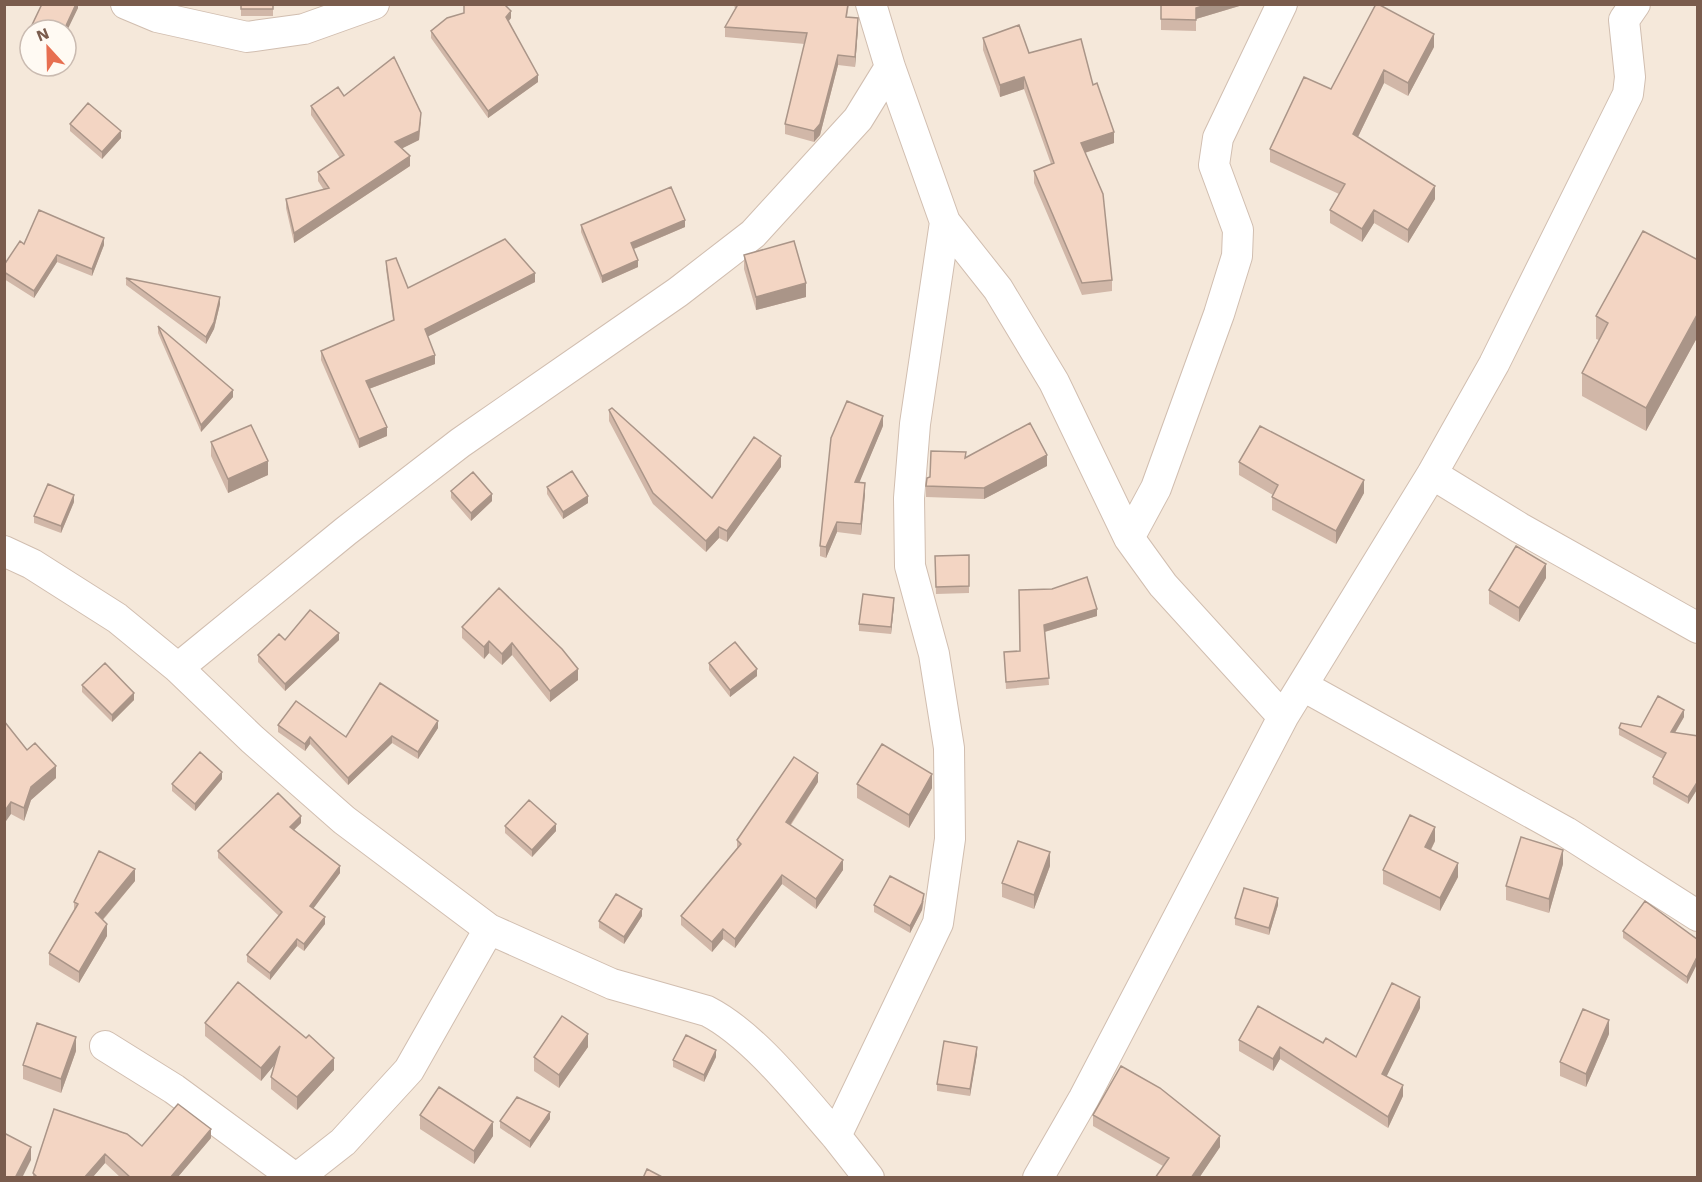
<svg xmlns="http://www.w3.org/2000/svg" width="1702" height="1182" font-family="'Work Sans',sans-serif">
<rect width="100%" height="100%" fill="#fdf6ec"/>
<!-- residential -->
<path fill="#f5e8da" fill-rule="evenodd" d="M5,5H1697V1177H5ZM30,30H66V66H30Z"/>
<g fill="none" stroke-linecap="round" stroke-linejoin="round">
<defs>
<path id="minor" d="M126,4L157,17L247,37L304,29L374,4
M871,4L890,67L945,222L998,289L1054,382L1129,538L1163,585L1283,717
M1432,474L1520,528L1698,628
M1129,538L1156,488L1219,314L1237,256L1238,230L1214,165L1218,138L1282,4
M4,551L32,564L117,618L178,668L252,739L344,820L489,929L612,984L707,1011C754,1035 801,1096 836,1136L938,923L950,839L949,748L934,654L910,566L909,498L915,424L945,222
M178,668L346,531L460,443L678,292L753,234L858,119L890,67
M1303,686L1566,832L1698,916
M105,1046L174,1089L295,1178
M836,1136L869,1178
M297,1178L343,1142L409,1070L489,929
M1038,1178L1084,1098L1283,717L1432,474L1494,364L1628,94L1630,77L1624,20L1635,4"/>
</defs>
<!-- minor casing -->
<use href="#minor" stroke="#d1beb0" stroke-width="32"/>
<!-- minor -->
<use href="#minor" stroke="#fff" stroke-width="30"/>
</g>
<!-- wall -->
<path fill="#d1b7a8" d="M78,4V8L66,30H32V25Z
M241,4H273V16H241Z
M734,4H849L847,17L858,28L855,67L838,65L820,135L814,142L785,134V124L805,44L725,37V27L735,9Z
M1161,4H1246L1196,19V31L1161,30Z
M511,18L509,21L538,82L488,118L431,38V31Z
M983,38L1029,53L1093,85L1114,143L1085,153L1112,280V291L1082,295L1034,183V171L1051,164L1024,89L1000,97L983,50Z
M1434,47L1408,96L1384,83L1358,137L1435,199L1408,243L1374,223L1362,242L1330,223V210L1339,194L1270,162V149L1331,89Z
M344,96L421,122L419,140L402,148L410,166L294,243L286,208V199L324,190L318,181V172L340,158L311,115V106Z
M70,124L121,138L102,159L70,131Z
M581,225L685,227L634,249L638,267L602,283L581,232Z
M24,244L104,245L92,276L57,262L34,298L4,279V265Z
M744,255L806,297L756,310L744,269Z
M1698,260V336L1646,431L1582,396V373L1599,340L1596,339V316Z
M386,261L408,288L535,282L428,336L435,364L369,389L387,436L359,448L321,360V351L393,320L386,269Z
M126,278L220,304L214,329L206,344L126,285Z
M158,326L233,397L201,432L158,333Z
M609,410L712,498L781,467L727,542L719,538L706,552L653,504L609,421Z
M883,426L859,482L865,494L861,535L837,532L826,558L820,556V546Z
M211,442L268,475L228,493L211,456Z
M1239,462L1364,493L1336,544L1272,510V497L1273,495L1239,475Z
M1047,466L984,499L926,497V486Z
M547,487L588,503L563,519L547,494Z
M451,491L492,501L471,521L451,498Z
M74,502L61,533L34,523V516Z
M969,555V593L936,594L935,556Z
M1546,578L1519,622L1489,604V590Z
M499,588L578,680L550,702L512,655L502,665L489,653L484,659L462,638V627Z
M1019,590L1097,616L1045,632L1049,685L1006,689L1004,652L1020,651Z
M894,605L891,634L859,631V624Z
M285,640H339L285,691L258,662V655Z
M709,663L757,676L730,697L709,670Z
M82,685L134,700L112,722L82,692Z
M1684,717L1675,733L1698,736V788L1688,804L1653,784V777L1663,759L1619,735V728L1641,727Z
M4,721L27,750L56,778L31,800L24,821L11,814Z
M278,725L346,737L438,728L418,759L392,743L348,785L310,744L305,751L278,732Z
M222,779L195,811L172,791V784Z
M818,782L791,825L843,870L816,909L782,884L735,948L723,939L712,952L681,925V916L737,848V840Z
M857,784L932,788L909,828L857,798Z
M301,823L294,830L340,873L313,908L325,924L304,951L297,946L270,980L247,962V955L279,916L218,858V851Z
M505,826L556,831L532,857L505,833Z
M1435,841L1431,850L1458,877L1440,911L1383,884V870Z
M1563,864L1549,913L1506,900V886Z
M1050,866L1034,909L1002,897V883Z
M135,881L103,920L107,936L79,983L49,965V953L74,911V902Z
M924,901L922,910L910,933L874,912V905Z
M1278,905L1269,935L1235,925V918Z
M642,916L624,944L599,928V921Z
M1623,931L1698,940V962L1687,984L1623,938Z
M1420,1008L1386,1076L1403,1096L1388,1128L1280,1059L1273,1071L1239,1051V1040L1323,1043L1356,1057Z
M205,1023L334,1070L297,1110L271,1089V1077L275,1064L261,1081L205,1036Z
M1609,1034L1586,1087L1560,1076V1062Z
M588,1047L559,1088L534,1071V1057Z
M76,1051L61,1093L23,1079V1065Z
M977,1054L970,1096L937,1091V1084Z
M716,1057L704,1082L673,1067V1060Z
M54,1109L142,1146L211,1138L177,1178H121L105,1163L92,1178H33V1173Z
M420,1115L493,1136L474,1164L420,1129Z
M1093,1115L1220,1147L1199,1178H1155L1163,1166L1093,1126Z
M550,1119L530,1148L500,1128V1121Z"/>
<!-- shaded-wall -->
<path fill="#aa9588" d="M76,4H78V8L66,33V30H64Z
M1209,4H1246L1196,19V8Z
M511,11V18L506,24V17Z
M858,18V28L855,67V57Z
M1434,34V47L1408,96V83Z
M838,55V65L820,135L814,142V131Z
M1384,70V83L1353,147V134Z
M538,75V82L488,118V111Z
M1024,77V89L1000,97V85Z
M421,113L419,140L395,152V142Z
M121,131V138L102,159V152Z
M1114,132V143L1081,154V143Z
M410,156V166L294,243V233Z
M1435,186V199L1408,243V230Z
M1374,210V223L1362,242V229Z
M685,220V227L631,250V243Z
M104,238V245L92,276V269Z
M57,255V262L34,298V291Z
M638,260V267L602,283V276Z
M535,273V282L425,338V329Z
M806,283V297L756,310V297Z
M220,297V304L214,329L206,344V337Z
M1698,313V336L1646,431V408Z
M435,355V364L366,390V381Z
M233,390V397L201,432V425Z
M883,416V426L855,493V482Z
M387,427V436L359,448V439Z
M1047,455V466L984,499V488Z
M781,456V467L727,542V531Z
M268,461V475L228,493V479Z
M1364,480V493L1336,544V531Z
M865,483V494L861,535V524Z
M492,494V501L471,521V513Z
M74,495V502L61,533V526Z
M588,496V503L563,519V512Z
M837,522V532L826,558V547Z
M719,527V538L706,552V541Z
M1546,564V578L1519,622V608Z
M894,598V605L891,634V627Z
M1097,609V616L1044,632V625Z
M339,633V640L285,691V684Z
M489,641V653L484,659V647Z
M512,643V655L502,665V654Z
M578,669V680L550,702V691Z
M757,669V676L730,697V690Z
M134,693V700L112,722V715Z
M1684,710V717L1671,739V732Z
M438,721V728L418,759V752Z
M392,736V743L348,785V778Z
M310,737V744L305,751V744Z
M56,766V778L31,800L24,821V808L31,787Z
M222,772V779L195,811V804Z
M818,773V782L786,831V822Z
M932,774V788L909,828V815Z
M1698,781V788L1688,804V797Z
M11,802V814L4,824V812Z
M301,816V823L290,834V827Z
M556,824V831L532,857V850Z
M1435,827V841L1425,861V847Z
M1563,850V864L1549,913V899Z
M1050,852V866L1034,909V895Z
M843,860V870L816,909V899Z
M1458,863V877L1440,911V898Z
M340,866V873L310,913V906Z
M135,869V881L98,925V914Z
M782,875V884L735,948V939Z
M924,894L922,910L910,933V926Z
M1278,898V905L1269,935V928Z
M642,909V916L624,944V937Z
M325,917V924L304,951V944Z
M107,924V936L79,983V972Z
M723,929V939L712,952V942Z
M297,939V946L270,980V973Z
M1698,955V962L1687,984V977Z
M1420,997V1008L1382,1086V1074Z
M1609,1020V1034L1586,1087V1074Z
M588,1034V1047L559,1088V1075Z
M76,1037V1051L61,1093V1079Z
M280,1046V1058L261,1081V1068Z
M977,1047V1054L970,1096V1089Z
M1280,1047V1059L1273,1071V1059Z
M716,1050V1057L704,1082V1075Z
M334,1058V1070L297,1110V1097Z
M1403,1085V1096L1388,1128V1117Z
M550,1112V1119L530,1148V1141Z
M493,1122V1136L474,1164V1151Z
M211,1129V1138L177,1178H170Z
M1220,1136V1147L1199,1178H1191Z
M31,1147V1160L22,1178H15Z
M105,1154V1163L92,1178H84Z"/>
<!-- building -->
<path fill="#f3d5c3" stroke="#aa9588" stroke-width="1.5" d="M42,4H76L64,30H42L32,25Z
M241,4H273V9H241Z
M464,4H504L511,11L506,17L538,75L488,111L431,31L447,18L464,13Z
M737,4H848L846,17L858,18L855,57L838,55L820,124L814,131L785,124L807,33L725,27L737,6Z
M1161,4H1209L1196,8V20L1161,19Z
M1376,4H1378L1434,34L1408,83L1384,70L1353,134L1435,186L1408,230L1374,210L1362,229L1330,210L1345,184L1270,149L1304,77L1331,89Z
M1019,25L1029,53L1081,39L1093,85L1097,83L1114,132L1081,143L1103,194L1112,280L1082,283L1034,171L1054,163L1024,77L1000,85L983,38Z
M394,57L421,113L419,131L395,142L410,156L294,233L286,199L329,188L318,172L344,155L311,106L338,87L344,96Z
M88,103L121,131L102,152L70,124Z
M671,187L685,220L631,243L638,260L602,276L581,225Z
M39,210L104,238L92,269L57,255L34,291L4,272V265L20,241L24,244Z
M1643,231L1698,260V313L1646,408L1582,373L1608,323L1596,316Z
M505,239L535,273L425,329L435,355L366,381L387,427L359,439L321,351L394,320L386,261L396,258L408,288Z
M794,241L806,283L756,297L744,255Z
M126,278L220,297L214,322L206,337Z
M158,326L233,390L201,425Z
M847,401L883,416L855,482L865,483L861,524L837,522L826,547L820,546L831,438Z
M612,408L712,498L754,437L781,456L727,531L719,527L706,541L653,493L609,410Z
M1030,423L1047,455L984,488L926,486L927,478L930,477L931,451L966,452L965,458Z
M251,425L268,461L228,479L211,442Z
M1260,426L1364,480L1336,531L1272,497L1278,485L1239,462Z
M572,471L588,496L563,512L547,487Z
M473,472L492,494L471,513L451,491Z
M48,484L74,495L61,526L34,516Z
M1516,546L1546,564L1519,608L1489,590Z
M969,555V586L936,587L935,556Z
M1087,577L1097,609L1044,625L1049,678L1006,682L1004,652L1020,651L1019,590L1052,589Z
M499,588L562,649L578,669L550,691L512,643L502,654L489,641L484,647L462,627Z
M863,594L894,598L891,627L859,624Z
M310,610L339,633L285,684L258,655L279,634L285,640Z
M735,642L757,669L730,690L709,663Z
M105,663L134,693L112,715L82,685Z
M380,683L438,721L418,752L392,736L348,778L310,737L305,744L278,725L296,701L346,737Z
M1658,696L1684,710L1671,732L1698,736V781L1688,797L1653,777L1666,753L1619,728L1621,723L1641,727Z
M4,721L27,750L35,743L56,766L31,787L24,808L11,802L4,812Z
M882,744L932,774L909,815L857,784Z
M200,752L222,772L195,804L172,784Z
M794,757L818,773L786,822L843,860L816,899L782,875L735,939L723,929L712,942L681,916L741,844L737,840Z
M278,793L301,816L290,827L340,866L310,906L325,917L304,944L297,939L270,973L247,955L282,912L218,851Z
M529,800L556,824L532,850L505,826Z
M1410,815L1435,827L1425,847L1458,863L1440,898L1383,870Z
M1521,837L1563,850L1549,899L1506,886Z
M1018,841L1050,852L1034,895L1002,883Z
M99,851L135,869L98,914L95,912L107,924L79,972L49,953L78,904L74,902Z
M890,876L924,894L922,903L910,926L874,905Z
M1244,888L1278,898L1269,928L1235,918Z
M616,894L642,909L624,937L599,921Z
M1645,901L1698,940V955L1687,977L1623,931Z
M238,982L306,1038L309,1035L334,1058L297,1097L271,1077L280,1046L261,1068L205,1023Z
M1392,983L1420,997L1382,1074L1403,1085L1388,1117L1280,1047L1273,1059L1239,1040L1258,1006L1323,1043L1326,1038L1356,1057Z
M1583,1009L1609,1020L1586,1074L1560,1062Z
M562,1016L588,1034L559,1075L534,1057Z
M37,1023L76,1037L61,1079L23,1065Z
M686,1035L716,1050L704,1075L673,1060Z
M944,1041L977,1047L970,1089L937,1084Z
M1121,1066L1160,1088L1220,1136L1191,1178H1155L1169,1158L1093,1115Z
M439,1087L493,1122L474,1151L420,1115Z
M517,1097L550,1112L530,1141L500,1121Z
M178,1104L211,1129L170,1178H131L105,1154L84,1178H38L33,1173L54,1109L127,1134L142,1146Z
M4,1133L31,1147L15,1178H4Z
M647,1169L664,1178H643Z"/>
<!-- border -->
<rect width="1702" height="1182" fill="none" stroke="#7a5c4d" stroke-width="12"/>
<!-- north arrow -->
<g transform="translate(48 48) rotate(338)"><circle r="28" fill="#fffaf3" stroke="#cabbb1" stroke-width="1.5"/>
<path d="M0-4.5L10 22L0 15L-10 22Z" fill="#e76f51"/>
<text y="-9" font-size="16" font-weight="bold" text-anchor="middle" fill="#7a5c4d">N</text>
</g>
</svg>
